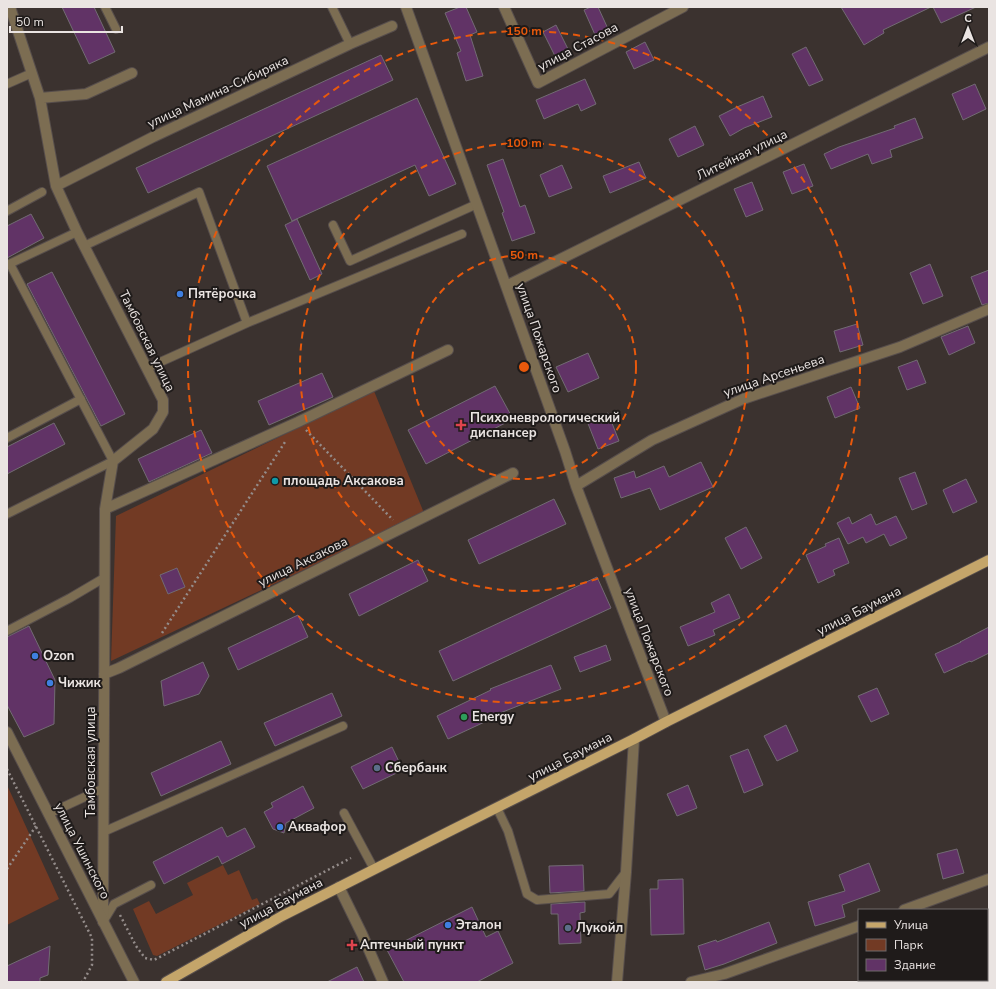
<svg xmlns="http://www.w3.org/2000/svg" width="996" height="989" font-family="'Nunito Sans',sans-serif">
<rect width="100%" height="100%" fill="#3b322f"/>
<!-- green -->
<path fill="#723a24" d="M374,391L424,513L111,661L116,516Z
M7,785L59,899L7,925Z
M223,865L228,875L239,870L252,900L257,898L260,904L157,956L153,955L133,909L149,901L156,914L193,895L187,883Z"/>
<!-- building -->
<path fill="#613366" stroke="#726b73" d="M62,7H94L115,52L89,64Z
M460,7H466L477,32L470,35L483,76L466,81L457,53L461,51L445,13Z
M591,7H598L609,31L596,37L584,10Z
M841,7H931L883,30L884,33L864,45Z
M933,7H976L941,23Z
M556,25L570,53L557,60L543,32Z
M645,42L654,60L634,69L626,52Z
M806,47L823,80L809,86L792,54Z
M381,55L393,80L148,193L136,168Z
M585,79L596,104L581,111L578,104L544,119L536,100Z
M975,84L986,109L963,120L952,94Z
M763,96L772,117L744,128L730,136L719,116L737,107Z
M417,98L456,184L429,196L415,165L292,221L267,166Z
M915,118L923,138L890,150L892,157L872,164L868,154L831,169L824,154L839,147L895,128L894,126Z
M695,126L704,145L678,157L669,139Z
M503,159L520,207L525,205L535,233L512,241L502,213L504,212L487,165Z
M639,162L646,178L610,193L603,176Z
M804,164L813,186L792,194L783,172Z
M562,165L572,188L549,197L540,175Z
M752,182L763,210L746,217L734,189Z
M31,214L44,238L7,258V226Z
M297,219L322,274L310,280L285,225Z
M930,264L943,296L923,304L910,273Z
M989,270V303L982,305L971,277Z
M52,272L125,414L101,426L27,284Z
M857,324L863,345L840,352L834,331Z
M968,326L975,343L949,355L941,337Z
M588,353L599,378L568,392L556,367Z
M917,360L926,383L907,390L898,367Z
M322,373L333,397L269,425L258,401Z
M495,386L513,419L426,464L408,430Z
M851,387L860,408L835,418L827,397Z
M608,413L619,441L598,449L587,421Z
M54,423L65,444L7,474V447Z
M201,430L212,453L149,482L138,459Z
M701,462L713,487L660,510L650,488L621,498L614,478L634,471L636,478L664,466L669,477Z
M915,472L927,504L912,510L899,478Z
M966,479L977,502L953,513L943,490Z
M554,499L566,524L479,564L468,540Z
M871,514L876,525L896,516L907,538L890,546L884,534L866,543L863,537L848,544L837,523L849,517L852,524Z
M746,527L762,558L741,569L725,538Z
M839,538L849,563L833,570L835,575L818,583L806,555L826,546L825,544Z
M418,560L428,581L359,616L349,594Z
M177,568L185,587L168,594L160,575Z
M597,577L611,608L453,681L439,651Z
M729,594L740,618L713,630L715,635L688,646L680,627L715,612L711,603Z
M298,615L308,637L238,670L228,648Z
M29,626L55,680L54,724L24,737L7,705V637Z
M989,627V653L971,662L970,661L944,673L935,654L961,642H960Z
M606,645L611,660L580,672L574,657Z
M203,662L209,676L199,694L164,706L161,681Z
M551,665L561,689L490,717L491,719L448,739L437,716L491,690L490,689Z
M877,688L889,714L871,722L858,696Z
M332,693L342,716L275,746L264,723Z
M786,725L798,751L777,761L764,736Z
M221,741L231,764L161,796L151,773Z
M392,747L403,770L363,789L351,767Z
M748,749L763,785L744,793L730,756Z
M688,785L697,808L677,816L667,794Z
M303,786L314,808L286,823L284,833L273,829L264,812L273,807L271,803Z
M222,827L227,837L245,828L255,847L222,864L218,856L164,884L153,862Z
M957,849L964,873L943,879L937,854Z
M869,863L880,891L842,905L845,917L815,926L808,902L845,891L839,875Z
M583,865L584,891L550,893L549,866Z
M683,879L684,934L651,935L650,889H658V880Z
M585,902V912L580,913L581,943L559,944L558,914H551V904Z
M472,907L486,937L498,931L513,963L477,982H404L387,950Z
M769,922L777,943L724,964L705,970L698,946L716,940L717,942Z
M50,946L48,975L40,978V982H7V966Z
M357,967L364,982H327Z"/>
<g fill="none" stroke-linecap="round" stroke-linejoin="round">
<defs>
<path id="service" d="M105,7L116,29
M332,7L350,44
M7,84L32,73
M7,211L42,192
M333,225L350,261L477,204
M84,246L199,192L247,323
M7,265L77,232
M147,368L247,323L462,234
M7,438L81,399
M7,514L113,461L10,264
M7,631L70,598L104,578
M497,808L508,831L527,894L537,900L609,894L626,872
M344,813L374,869
M48,814L104,788
M103,832L343,726
M103,922L114,904L151,885"/>
<path id="minor" d="M10,7L40,98L56,186L77,232L163,400V412L153,429L113,461L105,509L103,922
M406,7L506,286L565,451L576,486L631,631L666,722
M504,7L538,83L683,7
M40,98L86,94L132,73
M56,186L153,137L350,44L392,26
M506,286L989,47
M576,486L652,440L743,399L900,347L989,309
M105,509L298,422L448,350
M104,674L119,668L513,473
M339,887L362,934L383,982
M904,910L989,879
M617,982L626,872L634,739
M691,982L724,974L859,926"/>
<path id="tertiary" d="M7,732L134,982"/>
<path id="primary" d="M166,982L282,916L452,830L634,739L666,722L989,560"/>
</defs>
<!-- service casing -->
<use href="#service" stroke="#574e4c" stroke-width="10"/>
<!-- minor casing -->
<use href="#minor" stroke="#574e4c" stroke-width="12"/>
<!-- tertiary casing -->
<use href="#tertiary" stroke="#574e4c" stroke-width="12"/>
<!-- primary casing -->
<use href="#primary" stroke="#574e4c" stroke-width="12"/>
<!-- path -->
<path stroke="#948c8a" stroke-width="2.5" stroke-dasharray="2 3" stroke-linecap="butt" d="M306,430L393,520
M162,633L285,442
M7,769L92,938V965L84,980L82,982
M7,869L36,826
M120,915L136,946L145,958L154,960L351,858"/>
<!-- service -->
<use href="#service" stroke="#7c6d52" stroke-width="8"/>
<!-- minor -->
<use href="#minor" stroke="#7c6d52" stroke-width="10"/>
<!-- tertiary -->
<use href="#tertiary" stroke="#7c6d52" stroke-width="10"/>
<!-- primary -->
<use href="#primary" stroke="#c4a56a" stroke-width="10"/>
</g>
<!-- distance rings -->
<g fill="none" stroke="#e8590c" stroke-width="2" stroke-dasharray="7 5">
<circle cx="524" cy="367" r="112"/>
<circle cx="524" cy="367" r="224"/>
<circle cx="524" cy="367" r="336"/>
</g>
<!-- markers -->
<g fill="#3f7fe0" stroke="#1f1b1a" stroke-width="1.5">
<circle cx="180" cy="294" r="4"/>
<circle cx="35" cy="656" r="4"/>
<circle cx="50" cy="683" r="4"/>
<circle cx="280" cy="827" r="4"/>
<circle cx="448" cy="925" r="4"/>
</g>
<g fill="#e0444e" stroke="#1f1b1a" stroke-width="1.5">
<path d="M459 419h4v4h4v4h-4v4h-4v-4h-4v-4h4z"/>
<path d="M350 939h4v4h4v4h-4v4h-4v-4h-4v-4h4z"/>
</g>
<circle fill="#0f9aa8" stroke="#1f1b1a" stroke-width="1.5" cx="275" cy="481" r="4"/>
<circle fill="#2e9e5b" stroke="#1f1b1a" stroke-width="1.5" cx="464" cy="717" r="4"/>
<g fill="#5c6f8a" stroke="#1f1b1a" stroke-width="1.5">
<circle cx="377" cy="768" r="4"/>
<circle cx="568" cy="928" r="4"/>
</g>
<g text-anchor="middle" dominant-baseline="central" stroke-width="4" stroke-linejoin="round" paint-order="stroke">
<!-- street labels -->
<g font-size="13" fill="#eae4e2" stroke="#1f1b1a">
<text transform="translate(578 47) rotate(-28)">улица Стасова</text>
<text transform="translate(218 92) rotate(-25)">улица Мамина-Сибиряка</text>
<text transform="translate(742 155) rotate(-26)">Литейная улица</text>
<text transform="translate(539 338) rotate(71)">улица Пожарского</text>
<text transform="translate(147 341) rotate(64)">Тамбовская улица</text>
<text transform="translate(774 376) rotate(-19)">улица Арсеньева</text>
<text transform="translate(303 562) rotate(-26)">улица Аксакова</text>
<text transform="translate(859 611) rotate(-27)">улица Баумана</text>
<text transform="translate(649 642) rotate(69)">улица Пожарского</text>
<text transform="translate(570 757) rotate(-27)">улица Баумана</text>
<text transform="translate(91 762) rotate(-90)">Тамбовская улица</text>
<text transform="translate(82 851) rotate(63)">улица Ушинского</text>
<text transform="translate(281 903) rotate(-28)">улица Баумана</text>
</g>
<!-- poi labels -->
<g font-size="13" font-weight="bold" fill="#eae4e2" stroke="#1f1b1a" text-anchor="start">
<text x="188" y="294">Пятёрочка</text>
<text x="470" y="418">Психоневрологический<tspan x="470" dy="15">диспансер</tspan></text>
<text x="283" y="481">площадь Аксакова</text>
<text x="43" y="656">Ozon</text>
<text x="58" y="683">Чижик</text>
<text x="472" y="717">Energy</text>
<text x="385" y="768">Сбербанк</text>
<text x="288" y="827">Аквафор</text>
<text x="456" y="925">Эталон</text>
<text x="576" y="928">Лукойл</text>
<text x="360" y="945">Аптечный пункт</text>
</g>
</g>
<circle cx="524" cy="367" r="6" fill="#e8590c" stroke="#1f1b1a" stroke-width="2"/>
<g font-size="12" text-anchor="middle" font-weight="bold" fill="#e8590c" stroke="#1f1b1a" stroke-width="4" stroke-linejoin="round" paint-order="stroke">
<text x="524" y="35">150 m</text>
<text x="524" y="147">100 m</text>
<text x="524" y="259">50 m</text>
</g>
<!-- border -->
<rect width="996" height="989" fill="none" stroke="#eae4e2" stroke-width="16"/>
<!-- legend -->
<rect x="858" y="909" width="130" height="72" fill="#1f1b1a" stroke="#706b6a"/>
<rect x="866" y="922" width="20" height="6" fill="#c4a56a" stroke="#706b6a"/>
<text x="894" y="929" font-size="12" fill="#eae4e2">Улица</text>
<rect x="866" y="939" width="20" height="12" fill="#723a24" stroke="#706b6a"/>
<text x="894" y="949" font-size="12" fill="#eae4e2">Парк</text>
<rect x="866" y="959" width="20" height="12" fill="#613366" stroke="#706b6a"/>
<text x="894" y="969" font-size="12" fill="#eae4e2">Здание</text>
<!-- north arrow -->
<g transform="translate(968 28)" stroke="#1f1b1a" stroke-width="3" paint-order="stroke">
<path d="M0-3L7 15L0 10L-7 15Z" fill="#eae4e2"/>
<text y="-6" font-size="11" font-weight="bold" text-anchor="middle" fill="#eae4e2">С</text>
</g>
<!-- scale -->
<path d="M10 26v6h112v-6" fill="none" stroke="#eae4e2" stroke-width="2"/>
<text x="16" y="26" font-size="12" fill="#eae4e2" stroke="#1f1b1a" stroke-width="3" paint-order="stroke">50 m</text>
</svg>
